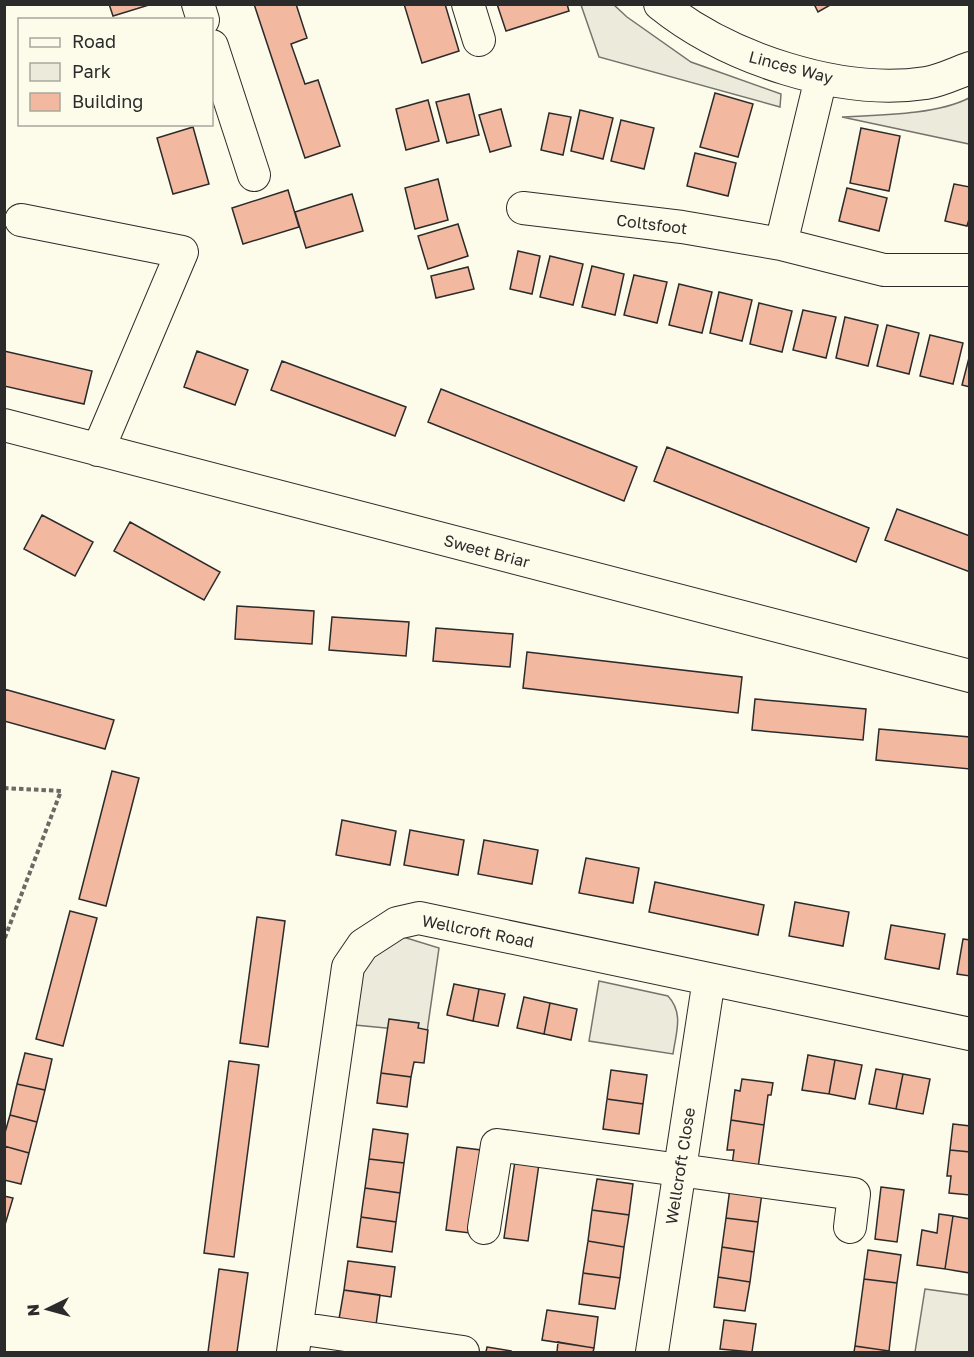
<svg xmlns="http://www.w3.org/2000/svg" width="974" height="1357" font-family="'Golos Text',sans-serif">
<rect width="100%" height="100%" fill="#fdfbea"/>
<!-- green -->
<path fill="#ecebdb" stroke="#74746e" stroke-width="1.5" d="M581,5H614L627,17L691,62L781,94L780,107L599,57Z
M969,98V144L842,117C879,115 936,115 969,98Z
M400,936L439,948L427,1032L355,1025L360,972L371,952Z
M599,981L668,996C684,1013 676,1033 673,1054L589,1041Z
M925,1289L969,1295V1352H915Z"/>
<!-- building -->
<path fill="#f2b8a0" stroke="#2b2b2b" stroke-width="1.5" d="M109,4H149V5L113,16Z
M254,4H296L307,38L291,44L305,84L318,80L340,146L305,158Z
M404,4H445L459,51L422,63Z
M497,4H567L569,11L506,31Z
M814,4H832L818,12Z
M715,93L753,104L738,157L700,147Z
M469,94L479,135L447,143L436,102Z
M428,100L439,141L406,150L396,109Z
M501,109L511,146L490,152L479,115Z
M580,110L613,118L603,159L571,151Z
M549,113L571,117L563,155L541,150Z
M621,120L654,128L644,169L611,161Z
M193,127L209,184L173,194L157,138Z
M861,128L900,136L889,191L850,183Z
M695,153L736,163L728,196L687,186Z
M438,179L448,220L415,229L405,188Z
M954,184L970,187V216L967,226L945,221Z
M847,188L887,198L879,231L839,221Z
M288,190L299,227L243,244L232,208Z
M352,194L363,231L306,248L295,212Z
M458,224L468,256L428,269L418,236Z
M518,251L540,256L532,294L510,289Z
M550,256L583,264L573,305L540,297Z
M592,266L624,274L615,315L582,307Z
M468,267L474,289L436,298L431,276Z
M634,275L667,282L657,323L624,315Z
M679,284L712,292L702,333L669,325Z
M719,292L752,300L742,341L710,333Z
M759,303L792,311L782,352L750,344Z
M803,310L836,317L826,358L793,350Z
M845,317L878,325L868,366L836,358Z
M887,325L919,333L909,374L877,366Z
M930,335L963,343L953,384L920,376Z
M4,351L92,371L84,404L4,386Z
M197,351L248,370L235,405L184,387Z
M970,354V387L962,385Z
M282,361L406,407L395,436L271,390Z
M441,389L637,467L624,501L428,422Z
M667,447L869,528L856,562L654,481Z
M897,509L970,536V572L885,540Z
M42,515L93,542L75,576L24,549Z
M130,522L220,572L204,600L114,551Z
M237,606L314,611L312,644L235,639Z
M332,617L409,622L406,656L329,650Z
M436,628L513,634L510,667L433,661Z
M527,652L742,677L738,713L523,688Z
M4,689L114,720L105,749L4,721Z
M755,699L866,709L863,740L752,730Z
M879,729L970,737V769L876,760Z
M112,771L139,778L106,906L79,899Z
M342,820L396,831L390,865L336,855Z
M410,830L464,840L458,875L404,865Z
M484,840L538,850L532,884L478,874Z
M586,858L639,868L633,903L579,893Z
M655,882L764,905L758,935L649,912Z
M795,902L849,912L843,946L789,936Z
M70,911L97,918L63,1046L36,1039Z
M257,917L285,921L268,1047L240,1043Z
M891,925L945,934L939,969L885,959Z
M963,939L970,940V976L957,974Z
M454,984L479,989L473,1021L447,1015Z
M479,989L505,994L498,1026L473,1021Z
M524,997L550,1003L544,1034L517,1028Z
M550,1003L577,1009L571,1040L544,1034Z
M389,1019L419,1023L418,1028L428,1030L424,1063L414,1062L411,1077L381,1073Z
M25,1053L52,1059L45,1090L17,1084Z
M808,1055L835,1060L829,1094L802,1090Z
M835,1060L862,1065L855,1099L829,1094Z
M229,1061L259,1065L234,1257L204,1253Z
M876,1069L903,1074L896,1109L869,1104Z
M611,1070L647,1075L643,1104L607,1099Z
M381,1073L411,1077L407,1107L377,1103Z
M903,1074L930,1079L923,1114L896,1109Z
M742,1079L773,1083L771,1095H768L764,1125L731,1120L735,1090L740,1091Z
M17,1084L45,1090L37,1122L10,1115Z
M607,1099L643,1104L639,1134L603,1129Z
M10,1115L37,1122L29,1153L4,1146V1136Z
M731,1120L764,1125L758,1168L732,1165L734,1150H727Z
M953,1124L970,1126V1152L950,1150Z
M373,1129L408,1134L404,1163L369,1159Z
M4,1146L29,1153L21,1184L4,1180Z
M457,1147L481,1150L470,1233L446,1230Z
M950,1150L970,1152V1195L949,1193L951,1176H947Z
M516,1154L540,1157L528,1241L504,1238Z
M369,1159L404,1163L400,1193L365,1188Z
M597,1179L633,1184L629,1215L592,1210Z
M881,1187L904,1190L897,1242L875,1239Z
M365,1188L400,1193L396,1222L361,1217Z
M730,1188L762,1193L758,1222L726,1218Z
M4,1196L13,1198L4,1228Z
M592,1210L629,1215L624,1247L588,1241Z
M939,1214L953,1216L945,1269L917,1265L922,1230L937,1233Z
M953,1216L970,1219V1273L945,1269Z
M361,1217L396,1222L392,1252L357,1247Z
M726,1218L758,1222L754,1252L722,1247Z
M588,1241L624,1247L620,1278L583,1273Z
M722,1247L754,1252L750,1282L718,1277Z
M868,1250L901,1255L897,1283L864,1279Z
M348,1261L395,1267L391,1297L344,1290Z
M219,1269L248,1273L237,1352H208Z
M583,1273L620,1278L615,1309L579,1304Z
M718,1277L750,1282L745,1311L714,1307Z
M864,1279L897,1283L889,1351L855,1346Z
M344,1290L380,1295L376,1325L339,1319Z
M547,1310L598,1317L594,1348L542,1340Z
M724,1320L756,1324L752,1352L720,1349Z
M558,1342L594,1348L593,1352H557Z
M855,1346L889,1351L888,1352H854Z
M487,1347L511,1351V1352H486Z"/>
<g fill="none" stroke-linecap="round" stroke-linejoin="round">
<defs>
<path id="minor" d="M198,4L203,20
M468,4L479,40
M660,4C727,58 840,96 926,83C940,81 956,73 970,68
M212,46L254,175
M523,208L682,227L781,244L884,270H970
M21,220L182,252L98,450
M781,244L821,78
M4,425L970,676
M484,1228L497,1145L854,1194L850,1227
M297,1328L463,1352
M293,1352L348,967L363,945L397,923L419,918L970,1034
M652,1352L709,979"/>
</defs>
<!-- minor casing -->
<use href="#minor" stroke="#2b2b2b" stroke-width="34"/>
<!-- path -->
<path stroke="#6a6964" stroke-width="4" stroke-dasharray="4.5 3" stroke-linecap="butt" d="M4,788L61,791L4,940"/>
<!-- minor -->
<use href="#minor" stroke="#fdfbea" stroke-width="32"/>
</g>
<g text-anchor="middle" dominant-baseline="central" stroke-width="4.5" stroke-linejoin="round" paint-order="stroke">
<!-- street labels -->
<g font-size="16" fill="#2b2b2b" stroke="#fdfbea">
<text transform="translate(791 67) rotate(15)">Linces Way</text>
<text transform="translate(652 224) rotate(7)">Coltsfoot</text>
<text transform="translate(487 551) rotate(15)">Sweet Briar</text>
<text transform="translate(478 931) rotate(11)">Wellcroft Road</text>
<text transform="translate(680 1166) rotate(-81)">Wellcroft Close</text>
</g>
</g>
<!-- border -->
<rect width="974" height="1357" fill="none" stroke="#2b2b2b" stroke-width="12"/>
<!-- legend -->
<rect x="18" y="18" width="195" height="108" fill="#fdfbea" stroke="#a9a89e" stroke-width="1.5"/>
<rect x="30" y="38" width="30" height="9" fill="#fdfbea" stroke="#a9a89e" stroke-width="1.5"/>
<text x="72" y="48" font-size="18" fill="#2b2b2b">Road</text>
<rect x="30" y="63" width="30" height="18" fill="#ecebdb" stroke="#a9a89e" stroke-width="1.5"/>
<text x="72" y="78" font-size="18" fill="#2b2b2b">Park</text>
<rect x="30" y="93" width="30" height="18" fill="#f2b8a0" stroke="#a9a89e" stroke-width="1.5"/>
<text x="72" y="108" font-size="18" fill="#2b2b2b">Building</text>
<!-- north arrow -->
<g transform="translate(48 1309) rotate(265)" stroke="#fdfbea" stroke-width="4.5" paint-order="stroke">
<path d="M0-4.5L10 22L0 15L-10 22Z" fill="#2b2b2b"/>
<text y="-9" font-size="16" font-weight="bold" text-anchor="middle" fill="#2b2b2b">N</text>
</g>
</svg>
